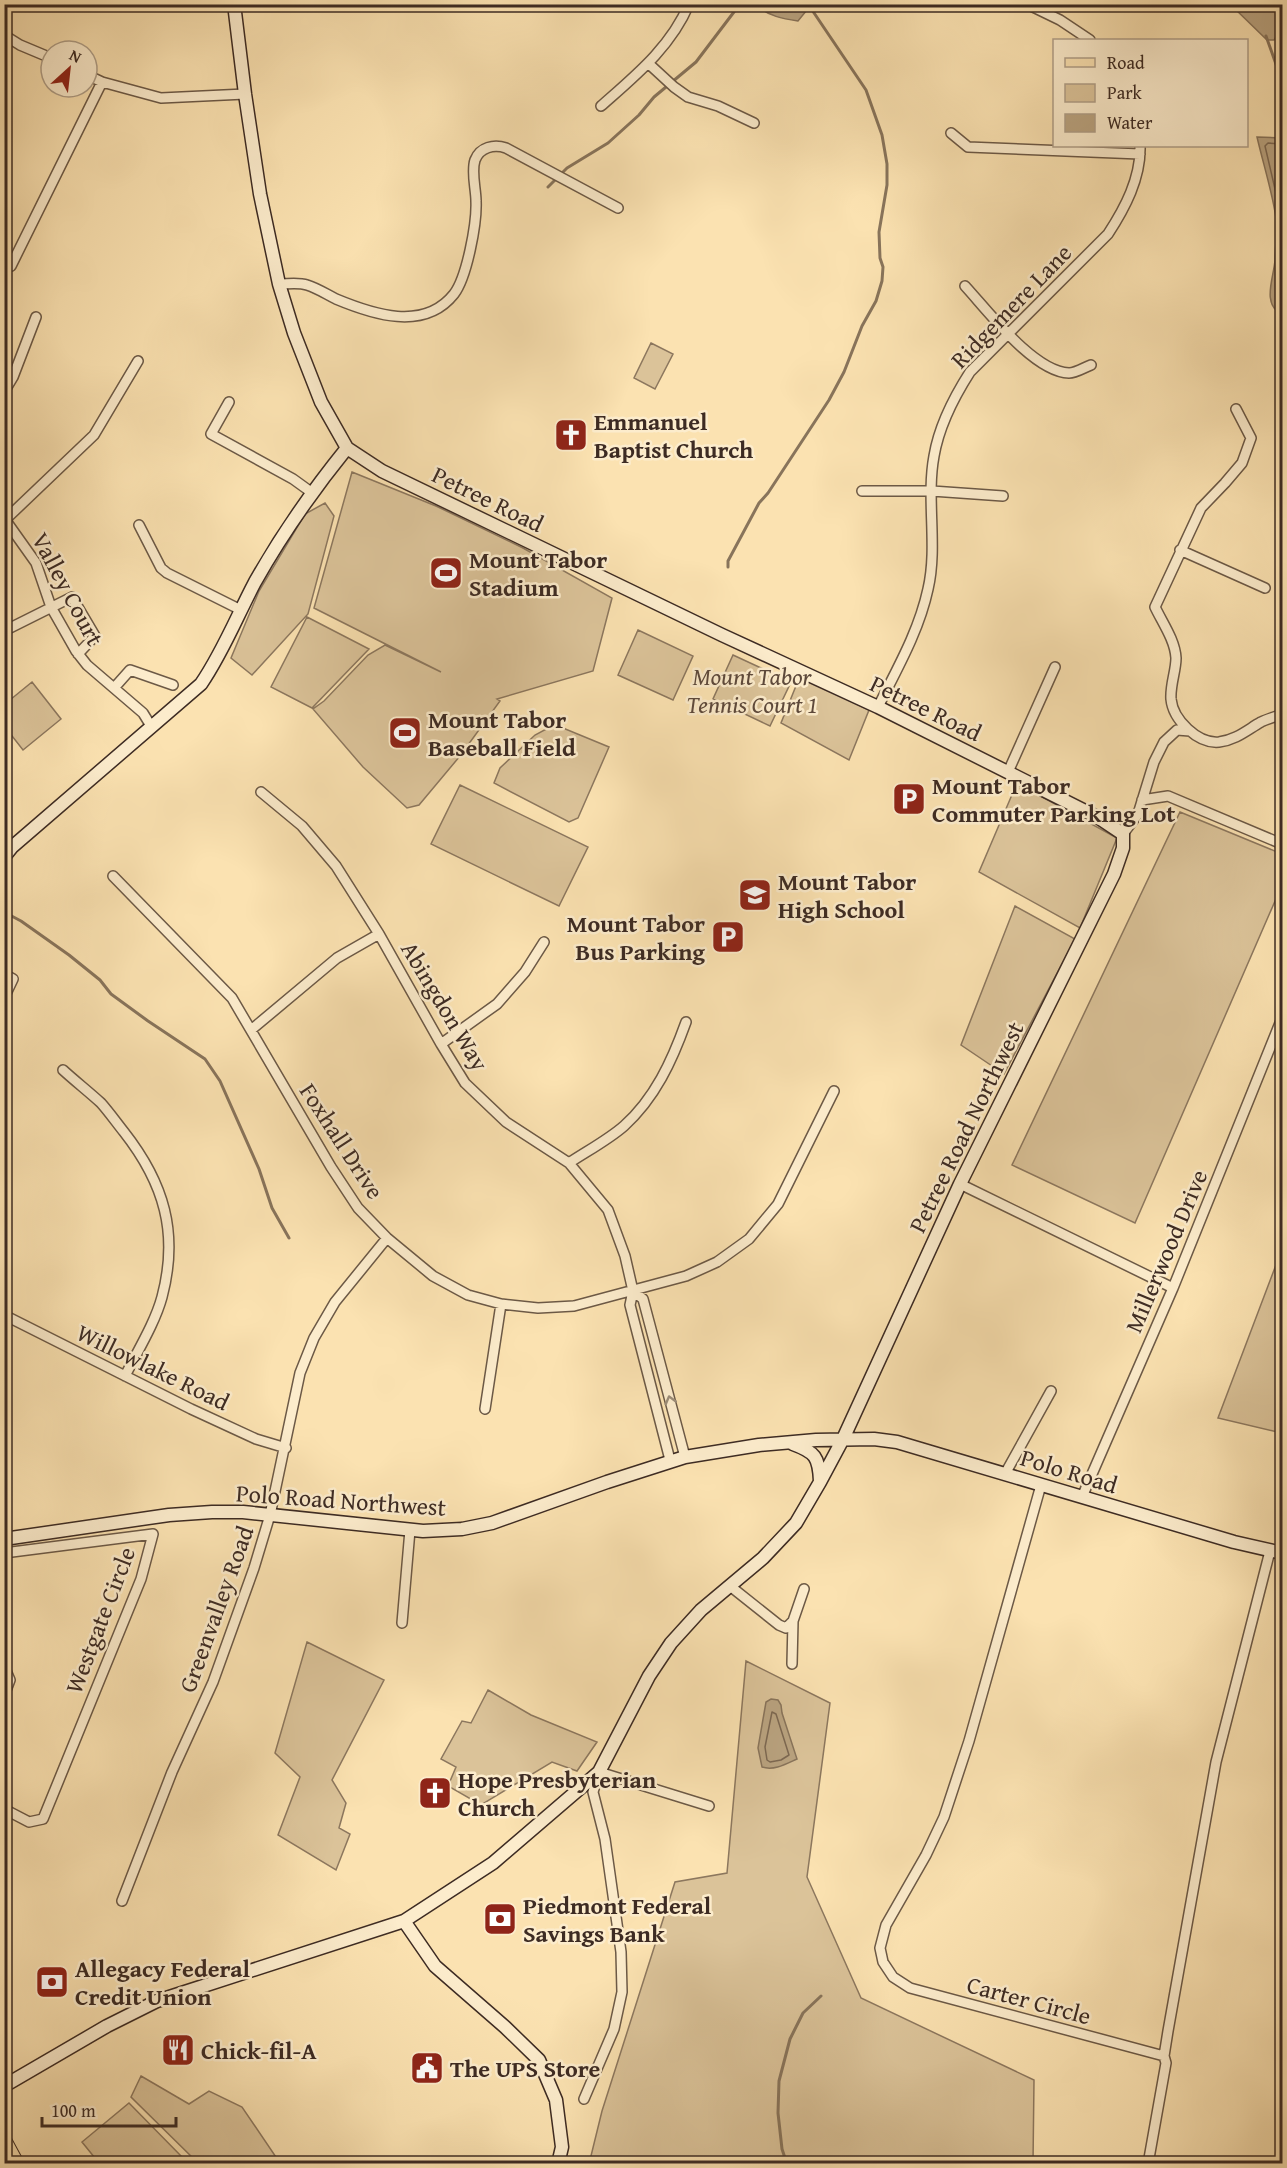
<svg xmlns="http://www.w3.org/2000/svg" width="1287" height="2168" font-family="'Gentium Book Plus',serif">
<rect width="100%" height="100%" fill="#fbe2b1"/>
<filter id="stains"><feTurbulence type="fractalNoise" baseFrequency=".00333" numOctaves="4"/><feColorMatrix values="0 0 0 0 .2 0 0 0 0 .09 0 0 0 0 .02 0 0 0 .5 -.17"/></filter>
<radialGradient id="worn" r=".72"><stop offset=".6" stop-color="#630" stop-opacity="0"/><stop offset="1" stop-color="#630" stop-opacity=".3"/></radialGradient>
<!-- green -->
<path fill="#dbc399" stroke="#8c775e" stroke-width="1.5" d="M651,343L673,354L655,389L634,378Z
M352,472L436,506L523,548L612,598L593,671L497,699L500,701L460,756L419,805L407,808L363,767L313,709L324,701L368,655L385,645L441,672L314,608Z
M325,503L334,516L308,614L252,675L231,658L259,591L305,514Z
M307,617L369,649L312,708L271,687Z
M638,630L693,656L673,700L618,675Z
M733,655L791,682L770,726L713,699Z
M800,676L869,710L849,760L781,723Z
M32,682L61,719L23,750L5,727V704Z
M550,727L563,728L609,747L578,818L569,822L494,783L500,768L535,735Z
M1017,783L1117,838L1080,928L979,872Z
M460,785L588,847L559,906L431,844Z
M1180,812L1282,854V885L1135,1223L1012,1165Z
M1015,906L1075,939L1004,1074L961,1045Z
M1282,1249V1433L1218,1418Z
M307,1642L384,1680L332,1780L346,1803L339,1828L350,1834L336,1870L278,1835L300,1777L275,1753Z
M746,1661L830,1703L807,1877L861,1998L1034,2080L1033,2163L589,2164L602,2111L675,1882L727,1873Z
M488,1690L531,1715L597,1742L577,1771L552,1762L481,1805L448,1786L456,1767L441,1759L462,1721L471,1723Z
M141,2076L189,2104L209,2091L242,2107L280,2163H198L131,2097Z
M129,2103L184,2159L180,2164L99,2163L82,2142Z"/>
<!-- water -->
<path fill="#baa481" stroke="#88745b" stroke-width="1.5" d="M757,5H811L798,21C784,19 767,16 757,5Z
M1231,5H1282C1283,19 1283,28 1274,40H1267Z
M1257,137L1282,138V314C1261,305 1274,277 1275,260C1275,246 1278,231 1276,218C1272,191 1263,163 1257,137Z
M771,1699L778,1700L781,1705L782,1713L797,1759C786,1764 774,1771 762,1767L758,1748L766,1702Z"/>
<g fill="none" stroke-linecap="round" stroke-linejoin="round">
<!-- shore -->
<path stroke="#7c6852" stroke-width="1.5" d="M1282,144L1268,143L1265,146L1282,219L1281,272L1276,296L1282,308
M772,1712L776,1714L789,1755L781,1760L770,1762L767,1760L765,1747Z"/>
<!-- stream -->
<path stroke="#88745b" stroke-width="3" d="M1266,36L1282,81
M548,187L567,168L608,143L639,115L654,97L696,62L740,4
M728,567V561L759,503L768,493L829,400L844,372L862,326L876,301L882,281L883,267L880,258L879,232L887,185V164L882,135L866,90L808,4
M4,912L21,921L69,955L100,980L111,994L148,1021L205,1059L220,1081L259,1169L272,1208L289,1238
M787,2164L782,2149L778,2113L779,2081L790,2039L803,2013L821,1996"/>
<defs>
<path id="street" d="M1027,4L1060,20L1090,40
M4,35L20,45L51,58
M649,64L674,87L688,97L718,106L754,123
M87,75L102,82L161,98L245,94
M601,106C635,76 671,47 689,4
M951,133L968,147L1140,154
M4,263L11,266L102,82
M279,284C288,284 298,282 307,285C317,288 326,294 336,299C372,314 424,332 454,294C467,277 477,223 476,201C476,189 471,172 475,160C480,147 494,144 506,148L618,208
M965,286C988,311 1034,372 1069,373C1076,373 1085,367 1091,365
M4,392L13,377L36,317
M229,402L211,434L293,479L311,492
M1236,409L1251,438L1242,463L1225,483L1201,508L1155,607C1162,622 1175,640 1176,658C1176,671 1170,685 1171,699C1173,720 1198,744 1219,742C1236,740 1247,730 1261,722C1267,719 1275,717 1282,714
M862,491H932L1003,496
M4,518L36,563L51,607L76,651L87,665L143,713L151,726
M6,519L94,435L138,361
M139,525L161,568L167,573L241,610
M1180,550L1265,588
M4,631L72,597L95,636L78,654
M114,688L130,670L173,685
M878,707C897,669 919,631 928,589C938,546 926,499 934,456C939,426 954,397 970,372L1108,234C1125,208 1141,178 1140,146
M1008,772L1055,667
M261,792L302,826L336,866L379,934L441,1044L465,1083L506,1122L569,1163L608,1210L625,1256L633,1291L630,1305L670,1460
M1142,800L1168,796L1282,844
M1123,834L1138,814L1154,762L1164,742L1177,730L1190,731
M113,876L232,998L331,1167L358,1208L387,1238L433,1276L468,1295L501,1304L538,1308L574,1306L686,1276L717,1262L749,1239L778,1204L834,1091
M4,974L13,979L4,998
M251,1030L337,958L379,934
M441,1044L497,1004L525,972L544,942
M63,1070C75,1081 89,1092 101,1103C109,1112 116,1122 124,1132C164,1183 179,1233 162,1297C155,1323 137,1352 125,1376
M569,1163C587,1151 608,1140 624,1126C655,1098 672,1061 686,1022
M960,1184L1173,1288
M633,1291L643,1299L685,1457
M4,1315L191,1409L256,1439L286,1448
M485,1409L501,1304
M1005,1474L1051,1391
M1041,1485L969,1741L944,1817L926,1855L886,1925L880,1948L883,1962L893,1977L910,1988L1164,2056
M1082,1497L1173,1288L1282,1018
M4,1553L153,1534L141,1579L43,1819L29,1822L4,1809
M730,1586L779,1625L786,1628L793,1621L804,1589
M402,1623L410,1530
M792,1664L793,1621
M4,1666L10,1680L4,1696
M122,1901L172,1772L213,1682L254,1568L270,1515L300,1373L314,1338L335,1302L387,1238
M584,2099L614,2029L622,1992L621,1952L605,1839L593,1792L599,1772L709,1806
M1148,2164L1166,2063L1164,2056L1168,2031L1216,1762L1270,1551"/>
<path id="secondary" d="M4,857L12,847L201,684C223,652 237,616 255,582C282,534 313,490 347,448
M793,1444C815,1452 819,1457 820,1481
M4,1539L169,1515L212,1512H243L423,1531L462,1529L492,1523L607,1482L685,1457L759,1445L816,1440L874,1439L897,1442L1234,1542L1282,1553
M404,1921L435,1966L505,2027L539,2060L556,2100L562,2147L558,2164
M4,2086L107,2026L157,2001L404,1921L493,1863L599,1772L649,1676L671,1643L701,1610L763,1558L796,1523L820,1482L843,1439L960,1184L1114,874L1123,848V834L1099,818L878,707L722,635L382,471L347,448L321,402L294,333L279,284L260,194L245,94L234,4"/>
<path id="primary" d="M4,2140L17,2164"/>
</defs>
<!-- street casing -->
<use href="#street" stroke="#6c5946" stroke-width="12"/>
<!-- secondary casing -->
<use href="#secondary" stroke="#3d2b23" stroke-width="15"/>
<!-- primary casing -->
<use href="#primary" stroke="#3d2b23" stroke-width="16"/>
<!-- street -->
<use href="#street" stroke="#fceccc" stroke-width="9"/>
<!-- secondary -->
<use href="#secondary" stroke="#fceccc" stroke-width="12"/>
<!-- primary -->
<use href="#primary" stroke="#fbe2b1" stroke-width="14"/>
</g>
<!-- one-way arrows -->
<defs><path id="oneway-chevron" d="M-2-3.5L2.5 0L-2 3.5" fill="none" stroke-width="1.6" stroke-linecap="round" stroke-linejoin="round" transform="scale(1.5)"/></defs>
<use stroke="#9c8c78" href="#oneway-chevron" transform="translate(670 1400) rotate(-105)"/>
<!-- icons -->
<defs>
<symbol id="church-square" viewBox="-11 -11 22 22"><rect x="-9" y="-9" width="18" height="18" rx="4" fill="#8f2418" stroke="#fceccc"/><path d="M-1.2-6h2.4v3.5h3.3v2.4h-3.3V6h-2.4V-.1h-3.3v-2.4h3.3Z" fill="#fff"/></symbol>
<symbol id="stadium-square" viewBox="-11 -11 22 22"><rect x="-9" y="-9" width="18" height="18" rx="4" fill="#8f2418" stroke="#fceccc"/><path d="M0-5a6.5 5 0 1 0 0 10a6.5 5 0 1 0 0-10ZM-3.5-1.8h7v3.6h-7Z" fill="#fff"/></symbol>
<symbol id="parking-square" viewBox="-11 -11 22 22"><rect x="-9" y="-9" width="18" height="18" rx="4" fill="#8f2418" stroke="#fceccc"/><path d="M-3.5-5.5H1a3.5 3.5 0 0 1 0 7H-1V5.5H-3.5ZM-1-3.4V-.6H.8a1.4 1.4 0 0 0 0-2.8Z" fill="#fff"/></symbol>
<symbol id="school-square" viewBox="-11 -11 22 22"><rect x="-9" y="-9" width="18" height="18" rx="4" fill="#8f2418" stroke="#fceccc"/><path d="M0-5L7-2L0 1L-7-2ZM-4 1L0 2.5L4 1V4Q0 6-4 4Z" fill="#fff"/></symbol>
<symbol id="bank-square" viewBox="-11 -11 22 22"><rect x="-9" y="-9" width="18" height="18" rx="4" fill="#8f2418" stroke="#fceccc"/><path d="M-6-4H6V4H-6ZM0-2.3a2.3 2.3 0 1 0 0 4.6a2.3 2.3 0 1 0 0-4.6Z" fill="#fff"/></symbol>
<symbol id="restaurant-square" viewBox="-11 -11 22 22"><rect x="-9" y="-9" width="18" height="18" rx="4" fill="#8f2418" stroke="#fceccc"/><path d="M-5-6h1v4h1v-4h1v4h1v-4h1v5L-1.5 .5V6h-2V.5L-5-1ZM5-6V6H3V1.5H1.5Q1.5-4 5-6Z" fill="#fff"/></symbol>
<symbol id="civic-square" viewBox="-11 -11 22 22"><rect x="-9" y="-9" width="18" height="18" rx="4" fill="#8f2418" stroke="#fceccc"/><path d="M-.6-6.5H3V-4.5H.6V-3L4-1V1h2V6H-6V1h2V-1L-.6-3ZM-1.2 2.5V6h2.4V2.5Z" fill="#fff"/></symbol>
</defs>
<g fill-rule="evenodd">
<use href="#church-square" x="552" y="416" width="38" height="38"/>
<use href="#stadium-square" x="427" y="554" width="38" height="38"/>
<use href="#stadium-square" x="386" y="714" width="38" height="38"/>
<use href="#parking-square" x="890" y="780" width="38" height="38"/>
<use href="#school-square" x="736" y="876" width="38" height="38"/>
<use href="#parking-square" x="709" y="918" width="38" height="38"/>
<use href="#church-square" x="416" y="1774" width="38" height="38"/>
<use href="#bank-square" x="481" y="1900" width="38" height="38"/>
<use href="#bank-square" x="33" y="1963" width="38" height="38"/>
<use href="#restaurant-square" x="159" y="2031" width="38" height="38"/>
<use href="#civic-square" x="408" y="2049" width="38" height="38"/>
</g>
<g text-anchor="middle" dominant-baseline="central" stroke-width="5" stroke-linejoin="round" paint-order="stroke">
<!-- street labels -->
<g font-size="24" fill="#3d2b23" stroke="#fceccc">
<text transform="translate(1011 306) rotate(-46)">Ridgemere Lane</text>
<text transform="translate(488 499) rotate(26)">Petree Road</text>
<text transform="translate(68 589) rotate(62)">Valley Court</text>
<text transform="translate(926 708) rotate(26)">Petree Road</text>
<text transform="translate(445 1006) rotate(59)">Abingdon Way</text>
<text transform="translate(966 1127) rotate(-64)">Petree Road Northwest</text>
<text transform="translate(342 1141) rotate(57)">Foxhall Drive</text>
<text transform="translate(1166 1251) rotate(-67)">Millerwood Drive</text>
<text transform="translate(153 1367) rotate(26)">Willowlake Road</text>
<text transform="translate(1069 1471) rotate(17)">Polo Road</text>
<text transform="translate(341 1500) rotate(4)">Polo Road Northwest</text>
<text transform="translate(216 1609) rotate(-70)">Greenvalley Road</text>
<text transform="translate(100 1620) rotate(-69)">Westgate Circle</text>
<text transform="translate(1029 2000) rotate(15)">Carter Circle</text>
</g>
<!-- poi labels -->
<g font-size="24" font-weight="bold" fill="#3d2b23" stroke="#fceccc" text-anchor="start">
<text x="594" y="421">Emmanuel<tspan x="594" dy="28">Baptist Church</tspan></text>
<text x="469" y="559">Mount Tabor<tspan x="469" dy="28">Stadium</tspan></text>
<text x="428" y="719">Mount Tabor<tspan x="428" dy="28">Baseball Field</tspan></text>
<text x="932" y="785">Mount Tabor<tspan x="932" dy="28">Commuter Parking Lot</tspan></text>
<text x="778" y="881">Mount Tabor<tspan x="778" dy="28">High School</tspan></text>
<text x="705" y="923" text-anchor="end">Mount Tabor<tspan x="705" dy="28">Bus Parking</tspan></text>
<text x="458" y="1779">Hope Presbyterian<tspan x="458" dy="28">Church</tspan></text>
<text x="523" y="1905">Piedmont Federal<tspan x="523" dy="28">Savings Bank</tspan></text>
<text x="75" y="1968">Allegacy Federal<tspan x="75" dy="28">Credit Union</tspan></text>
<text x="201" y="2050">Chick-fil-A</text>
<text x="450" y="2068">The UPS Store</text>
</g>
<!-- park labels -->
<g font-size="24" font-style="italic" fill="#5d493b" stroke="#fceccc">
<text x="752" y="676">Mount Tabor<tspan x="752" dy="28">Tennis Court 1</tspan></text>
</g>
</g>
<!-- margin -->
<rect width="1287" height="2168" fill="none" stroke="#fbe2b1" stroke-width="24"/>
<rect x="6" y="6" width="1275" height="2156" fill="none" stroke="#3d2b23" stroke-width="3"/>
<rect x="12" y="12" width="1263" height="2144" fill="none" stroke="#3d2b23" stroke-width="1.5"/>
<!-- legend -->
<rect x="1053" y="39" width="195" height="108" fill="#fceccc" stroke="#b09f88" stroke-width="1.5"/>
<rect x="1065" y="58" width="30" height="9" fill="#fbe2b1" stroke="#b09f88" stroke-width="1.5"/>
<text x="1107" y="69" font-size="18" fill="#3d2b23">Road</text>
<rect x="1065" y="84" width="30" height="18" fill="#dbc399" stroke="#b09f88" stroke-width="1.5"/>
<text x="1107" y="99" font-size="18" fill="#3d2b23">Park</text>
<rect x="1065" y="114" width="30" height="18" fill="#baa481" stroke="#b09f88" stroke-width="1.5"/>
<text x="1107" y="129" font-size="18" fill="#3d2b23">Water</text>
<!-- north arrow -->
<g transform="translate(69 69) rotate(27)"><circle r="28" fill="#fceccc" stroke="#b09f88" stroke-width="1.5"/>
<path d="M0-4.5L10 22L0 15L-10 22Z" fill="#8f2418"/>
<text y="-9" font-size="16" font-weight="bold" text-anchor="middle" fill="#3d2b23">N</text>
</g>
<!-- scale -->
<path d="M42 2117v9h134v-9" fill="none" stroke="#3d2b23" stroke-width="3"/>
<text x="51" y="2117" font-size="18" fill="#3d2b23" stroke="#fceccc" stroke-width="4.5" paint-order="stroke">100 m</text>
<rect width="100%" height="100%" filter="url(#stains)"/>
<rect width="100%" height="100%" fill="url(#worn)"/>
</svg>
